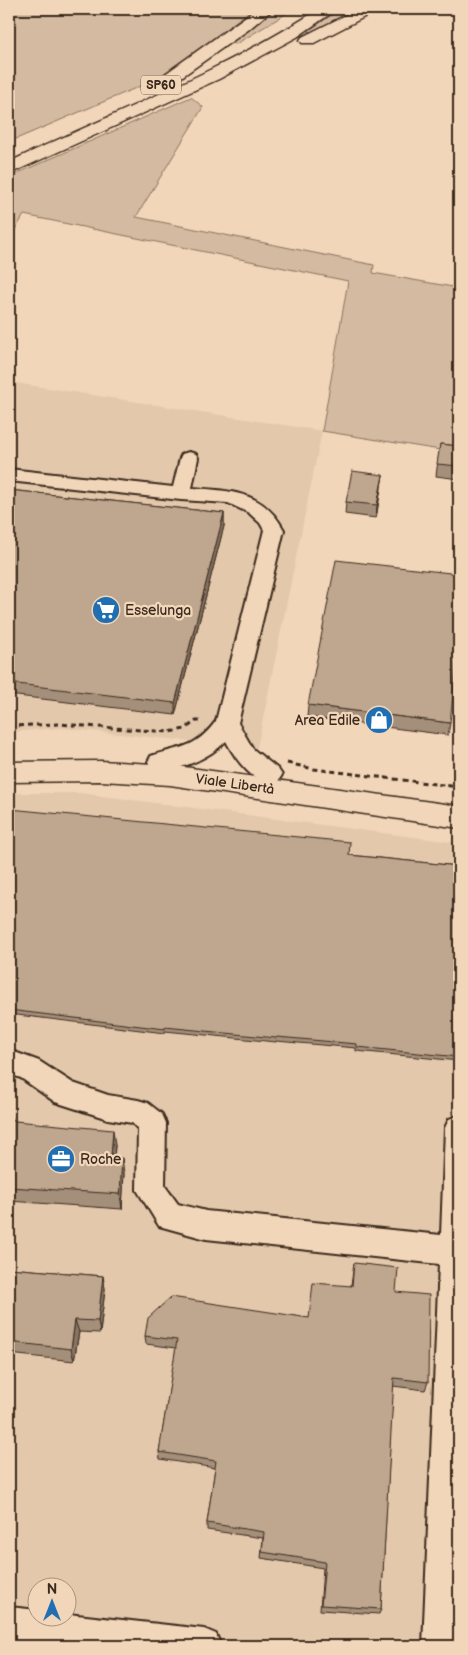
<svg xmlns="http://www.w3.org/2000/svg" width="468" height="1655" font-family="'Balsamiq Sans',sans-serif">
<rect width="100%" height="100%" fill="#f2d6b9"/>
<filter id="ink" filterUnits="userSpaceOnUse"><feTurbulence type="fractalNoise" baseFrequency=".02" numOctaves="2"/><feDisplacementMap in="SourceGraphic" scale="10" xChannelSelector="R" yChannelSelector="G"/><feConvolveMatrix kernelMatrix="1 2 1 2 8 2 1 2 1" color-interpolation-filters="sRGB"/></filter>
<g filter="url(#ink)">
<!-- built -->
<path fill="#e3c8ac" fill-rule="evenodd" d="M9,382L322,431L257,748L61,728L9,732Z
M9,793H80L459,843V1646H9ZM38,1588H68V1618H38Z"/>
<!-- green -->
<path fill="#d4baa0" stroke="#88725f" d="M9,9H252L164,76L9,142Z
M271,9H294L236,44L230,43Z
M341,9H360L313,32L308,31Z
M191,97L203,107L136,217L374,265L373,273L459,288V453L322,431L348,281L24,215L9,240V177Z"/>
<g fill="none" stroke-linecap="round" stroke-linejoin="round">
<defs>
<path id="minor" d="M189,452L196,454L198,458L192,488C232,491 263,491 284,530L238,723L253,749L278,769L282,775L278,781C255,789 235,758 226,741C210,758 174,775 151,768L148,762L151,756C182,746 195,749 216,721L264,530L260,523L249,513L228,503L181,500L9,481V469L173,487L180,458L182,454Z
M9,1050L39,1061L73,1083L108,1095L138,1100L148,1103L162,1114L166,1123L165,1186L178,1204L206,1211L441,1235L445,1128L449,1119L459,1115V1577L457,1646H423L439,1264L206,1239L159,1226L137,1190L138,1129L132,1123L108,1119L55,1102L21,1078L9,1074Z
M9,1607L38,1610V1618H68V1614L204,1629L216,1634L221,1646H55L9,1641Z"/>
<path id="major" d="M101,761L170,765L459,806V828L170,785L101,781L9,782V762Z"/>
<path id="highway" d="M256,9H273L248,30L163,90H151L149,87L151,84Z
M319,9H337L297,37L219,79L9,174V162C114,113 221,72 319,9Z
M358,9H377L374,12L314,43H302L300,40L302,37Z"/>
</defs>
<!-- minor casing -->
<use href="#minor" stroke="#3b2a1e" stroke-width="4"/>
<!-- major casing -->
<use href="#major" stroke="#3b2a1e" stroke-width="3"/>
<!-- highway casing -->
<use href="#highway" stroke="#3b2a1e" stroke-width="3"/>
<!-- path -->
<path stroke="#3b2a1e" stroke-width="3" stroke-dasharray="5 4" stroke-linecap="butt" d="M9,726L58,724L169,732L185,729L196,721H202
M287,763L314,769L459,787"/>
<!-- minor -->
<use href="#minor" fill="#f2d6b9" fill-rule="evenodd"/>
<!-- major -->
<use href="#major" fill="#f2d6b9" fill-rule="evenodd"/>
<!-- highway -->
<use href="#highway" fill="#f2d6b9" fill-rule="evenodd"/>
</g>
<!-- wall -->
<path fill="#a48f7a" stroke="#3b2a1e" d="M440,444L459,446V479L436,476Z
M381,488L376,518L345,514L346,502Z
M9,490L224,513V526L175,715L9,695Z
M308,705L450,723L448,735L307,717Z
M9,815L349,855L459,866V1061L356,1051V1048L276,1041V1042L165,1031V1033L9,1014Z
M9,1115L15,1121L115,1145L114,1158L124,1173L122,1209L9,1201Z
M354,1263L396,1292L428,1382L425,1390L393,1386L381,1609L379,1614L320,1610L323,1568L261,1558L263,1538L207,1530V1523L215,1468L160,1459L159,1452L176,1348L146,1344L145,1336L309,1318L351,1286Z
M9,1268L103,1276L105,1289L100,1333L79,1332L74,1361L9,1354Z"/>
<!-- shaded-wall -->
<path fill="#867463" stroke="#3b2a1e" d="M383,475L381,488L376,518L377,505Z
M224,513V526L175,715V703Z
M113,1130L115,1145L113,1172L111,1157Z
M122,1158L124,1173L122,1209L120,1194Z
M103,1276L105,1289L100,1333L98,1321Z
M75,1320L79,1332L74,1361L71,1349Z"/>
<!-- building -->
<path fill="#bfa68e" stroke="#3b2a1e" d="M440,444L459,446V466L437,464Z
M352,471L383,475L377,505L346,502Z
M9,490L224,513L175,703L9,683Z
M336,560L459,574V638L450,723L308,705Z
M10,809L350,842L349,855L459,866V1057L357,1047V1044L277,1037L276,1038L165,1027V1029L9,1010V815Z
M9,1115L15,1121L113,1130L111,1157L122,1158L120,1194L9,1187Z
M354,1263L398,1268L396,1292L429,1295L428,1382L394,1378L381,1609L321,1605L325,1562L262,1552L264,1532L207,1523L216,1461L159,1452L177,1340L145,1336L148,1318L171,1297L309,1318L313,1283L352,1286Z
M9,1268L103,1276L98,1321L75,1320L71,1349L9,1342Z"/>
</g>
<!-- icons -->
<defs>
<symbol id="supermarket-disc" viewBox="-11 -11 22 22"><circle r="9.5" fill="#1f6fb2" stroke="#f2d6b9"/><path d="M-6-5.5h2.5l.6 2H6L4.5 2H-2.5L-4.4-4H-6ZM-1.5 3.2a1.3 1.3 0 1 0 .1 0ZM3 3.2a1.3 1.3 0 1 0 .1 0Z" fill="#fff"/></symbol>
<symbol id="shop-disc" viewBox="-11 -11 22 22"><circle r="9.5" fill="#1f6fb2" stroke="#f2d6b9"/><path d="M-5-2.5h2.3a2.7 3.5 0 0 1 5.4 0H5L5.5 6h-11ZM-1.5-2.5h3a1.5 2.3 0 0 0-3 0Z" fill="#fff"/></symbol>
<symbol id="office-disc" viewBox="-11 -11 22 22"><circle r="9.5" fill="#1f6fb2" stroke="#f2d6b9"/><path d="M-6-3h4V-5.5h4V-3h4V5H-6ZM-1-4.5V-3h2v-1.5ZM-6 0V1H6V0Z" fill="#fff"/></symbol>
</defs>
<g fill-rule="evenodd">
<use href="#supermarket-disc" x="90" y="594" width="32" height="32"/>
<use href="#shop-disc" x="363" y="704" width="32" height="32"/>
<use href="#office-disc" x="45" y="1143" width="32" height="32"/>
</g>
<g text-anchor="middle" dominant-baseline="central" stroke-width="4.5" stroke-linejoin="round" paint-order="stroke">
<!-- shield labels -->
<rect fill="#f2d6b9" stroke="#725e4c" stroke-width="1" x="141" y="75.5" width="40" height="19" rx="4"/>
<g font-size="12" font-weight="bold" fill="#3b2a1e">
<text x="161" y="85">SP60</text>
</g>
<!-- poi labels -->
<g font-size="14" fill="#3b2a1e" stroke="#f2d6b9" text-anchor="start">
<text x="125" y="610">Esselunga</text>
<text x="360" y="720" text-anchor="end">Area Edile</text>
<text x="80" y="1159">Roche</text>
</g>
<!-- street labels -->
<g font-size="14" fill="#3b2a1e" stroke="#f2d6b9">
<text transform="translate(235 784) rotate(8)">Viale Libertà</text>
</g>
</g>
<!-- margin -->
<rect width="468" height="1655" fill="none" stroke="#f2d6b9" stroke-width="30"/>
<rect x="15" y="15" width="438" height="1625" fill="none" stroke="#3b2a1e" stroke-width="2" filter="url(#ink)"/>
<!-- north arrow -->
<g transform="translate(52 1602)"><circle r="24" fill="#f2d6b9" stroke="#a9917b"/>
<path d="M0-4L9 19L0 12L-9 19Z" fill="#1f6fb2"/>
<text y="-8" font-size="14" font-weight="bold" text-anchor="middle" fill="#3b2a1e">N</text>
</g>
</svg>
